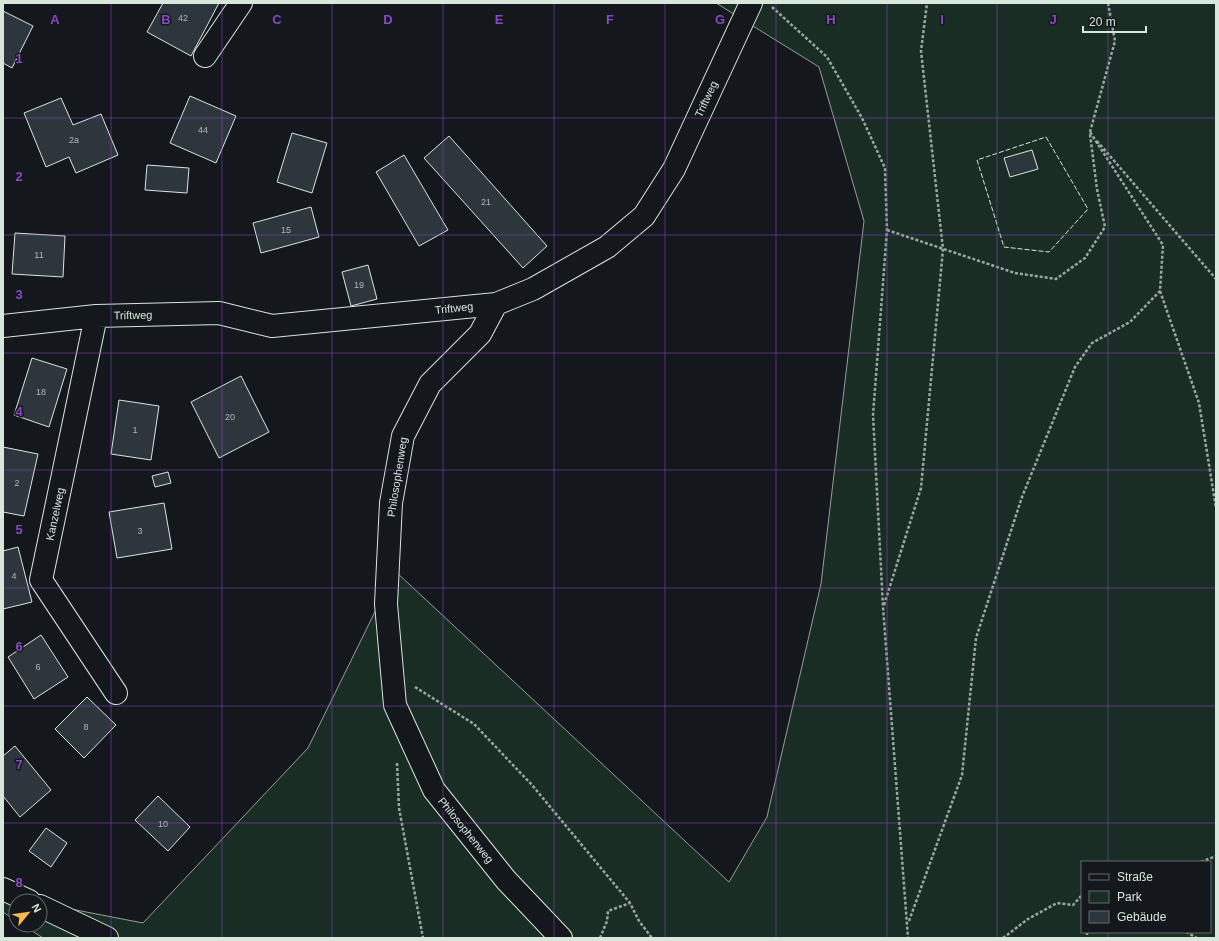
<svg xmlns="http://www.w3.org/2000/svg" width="1219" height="941" font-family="Arial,sans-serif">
<rect width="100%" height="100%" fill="#14181c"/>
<!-- green -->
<path fill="#1a2d24" stroke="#939e99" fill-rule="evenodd" d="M716,3H1216V938H43L23,925H40V903L143,923L308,748L395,571L729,882L767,817L821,584L864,221L819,67ZM1082,862H1210V932H1082Z
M3,896L16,901V921L3,912Z"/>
<!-- building -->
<path fill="#2c363c" stroke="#d8e6dc" d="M163,3H219L191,56L147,32Z
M3,11L33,26L12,68L3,63Z
M190,96L236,116L216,163L170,143Z
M61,98L73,125L101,114L118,155L76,173L69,157L46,167L24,113Z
M292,133L327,143L312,193L277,182Z
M449,136L547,246L523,268L424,158Z
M1032,150L1038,169L1010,177L1004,158Z
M404,155L448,230L419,246L376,172Z
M147,165L189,168L187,193L145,190Z
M311,207L319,237L261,253L253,223Z
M15,233L65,236L63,277L12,274Z
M368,265L377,299L351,306L342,272Z
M32,358L67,369L49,427L14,415Z
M241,376L269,432L219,458L191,402Z
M119,400L159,406L151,460L111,454Z
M3,447L38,454L24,516L3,512Z
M168,472L171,483L155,487L152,476Z
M164,503L172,549L117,558L109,512Z
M18,547L32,602L3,609V551Z
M41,635L68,677L34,699L8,657Z
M87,697L116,725L84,758L55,729Z
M15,746L51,790L20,817L3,796V756Z
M158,796L190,827L168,851L135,820Z
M46,828L67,843L51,867L29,851Z"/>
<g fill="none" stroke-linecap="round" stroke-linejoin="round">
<defs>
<path id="minor" d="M205,56L241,3
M496,304L480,334L430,384L403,436L391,503L386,604L395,705L434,790L506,880L561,938
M96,316L41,580L116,693
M3,326L96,316L219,313L272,326L496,304L533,289L607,247L644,216L674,169L751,3
M3,889L29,901
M40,906L107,938"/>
</defs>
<!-- minor casing -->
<use href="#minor" stroke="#d8e6dc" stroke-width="24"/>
<!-- path -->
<path stroke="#9da8a2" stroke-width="2.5" stroke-dasharray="3 2" stroke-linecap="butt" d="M772,7L827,57L862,118L885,168L887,230L873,415L883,607L908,938
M1090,132L1115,41L1108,3
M1097,141L1216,279
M887,230L1015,273L1056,279L1085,258L1105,227L1097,189L1090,134
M1160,291L1199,403L1216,508
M884,605L921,488L943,249L921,51L927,3
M415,687L474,724L532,785L630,903L639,921L652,938
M397,763L399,808L423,938
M1201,862L1216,856
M909,921L962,775L976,638L1022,497L1075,367L1092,343L1130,322L1160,291L1163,245L1090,132
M1087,932V938
M1186,932L1197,938
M600,938L607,921L608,911L630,903
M1003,938L1028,919L1057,903L1073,905L1082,895"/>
<!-- minor -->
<use href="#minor" stroke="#14181c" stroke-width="22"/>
<!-- fence -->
<path stroke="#d8e6dc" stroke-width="1" stroke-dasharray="5 2" stroke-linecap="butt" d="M1046,137L1088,209L1049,252L1004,247L977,160Z"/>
</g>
<!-- grid -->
<path fill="none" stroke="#8948c3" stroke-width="1" stroke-opacity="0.55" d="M111,3V938M222,3V938M332,3V938M443,3V938M554,3V938M665,3V938M776,3V938M887,3V938M997,3V938M1108,3V862M3,118H1216M3,235H1216M3,353H1216M3,470H1216M3,588H1216M3,706H1216M3,823H1216M1108,932V938"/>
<g text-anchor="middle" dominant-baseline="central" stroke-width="3" stroke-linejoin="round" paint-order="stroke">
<!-- number labels -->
<g font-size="9" fill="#adbab4">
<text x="183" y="18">42</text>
<text x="203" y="130">44</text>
<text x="74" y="140">2a</text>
<text x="486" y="202">21</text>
<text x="286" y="230">15</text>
<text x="39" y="255">11</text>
<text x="359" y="285">19</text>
<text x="41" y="392">18</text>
<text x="230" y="417">20</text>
<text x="135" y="430">1</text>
<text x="17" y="483">2</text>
<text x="140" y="531">3</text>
<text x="14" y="576">4</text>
<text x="38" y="667">6</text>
<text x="86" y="727">8</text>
<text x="163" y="824">10</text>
</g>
<!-- street labels -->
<g font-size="11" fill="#d8e6dc" stroke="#14181c">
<text transform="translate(706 99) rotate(-65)">Triftweg</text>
<text transform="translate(454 308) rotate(-6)">Triftweg</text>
<text transform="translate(133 315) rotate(-1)">Triftweg</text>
<text transform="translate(397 477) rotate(-81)">Philosophenweg</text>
<text transform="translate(55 514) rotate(-78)">Kanzelweg</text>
<text transform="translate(466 830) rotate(51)">Philosophenweg</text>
</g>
</g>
<g font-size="13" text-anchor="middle" font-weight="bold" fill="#8948c3" stroke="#14181c" stroke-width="3" stroke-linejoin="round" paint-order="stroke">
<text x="55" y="24">A</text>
<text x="166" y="24">B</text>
<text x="277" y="24">C</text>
<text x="388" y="24">D</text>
<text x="499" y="24">E</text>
<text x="610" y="24">F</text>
<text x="720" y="24">G</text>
<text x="831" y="24">H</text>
<text x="942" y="24">I</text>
<text x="1053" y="24">J</text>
<text x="19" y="63">1</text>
<text x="19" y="181">2</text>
<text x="19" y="299">3</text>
<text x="19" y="416">4</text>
<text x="19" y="534">5</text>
<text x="19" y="651">6</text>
<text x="19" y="769">7</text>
<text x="19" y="887">8</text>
</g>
<!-- border -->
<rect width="1219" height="941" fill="none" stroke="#d8e6dc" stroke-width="8"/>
<!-- legend -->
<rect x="1081" y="861" width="130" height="72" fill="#14181c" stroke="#626a69"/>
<rect x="1089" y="874" width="20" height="6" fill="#14181c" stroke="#626a69"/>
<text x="1117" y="881" font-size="12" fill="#d8e6dc">Straße</text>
<rect x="1089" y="891" width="20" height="12" fill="#1a2d24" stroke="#626a69"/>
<text x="1117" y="901" font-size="12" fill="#d8e6dc">Park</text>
<rect x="1089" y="911" width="20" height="12" fill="#2c363c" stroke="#626a69"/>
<text x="1117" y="921" font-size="12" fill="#d8e6dc">Gebäude</text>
<!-- north arrow -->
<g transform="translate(28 913) rotate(61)"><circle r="19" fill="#14181c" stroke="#626a69"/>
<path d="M0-3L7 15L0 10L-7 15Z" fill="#ffb74d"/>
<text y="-6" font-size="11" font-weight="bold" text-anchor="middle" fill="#d8e6dc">N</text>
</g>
<!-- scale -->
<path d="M1083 26v6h63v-6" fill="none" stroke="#d8e6dc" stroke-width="2"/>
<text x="1089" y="26" font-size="12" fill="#d8e6dc" stroke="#14181c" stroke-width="3" paint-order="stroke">20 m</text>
</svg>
